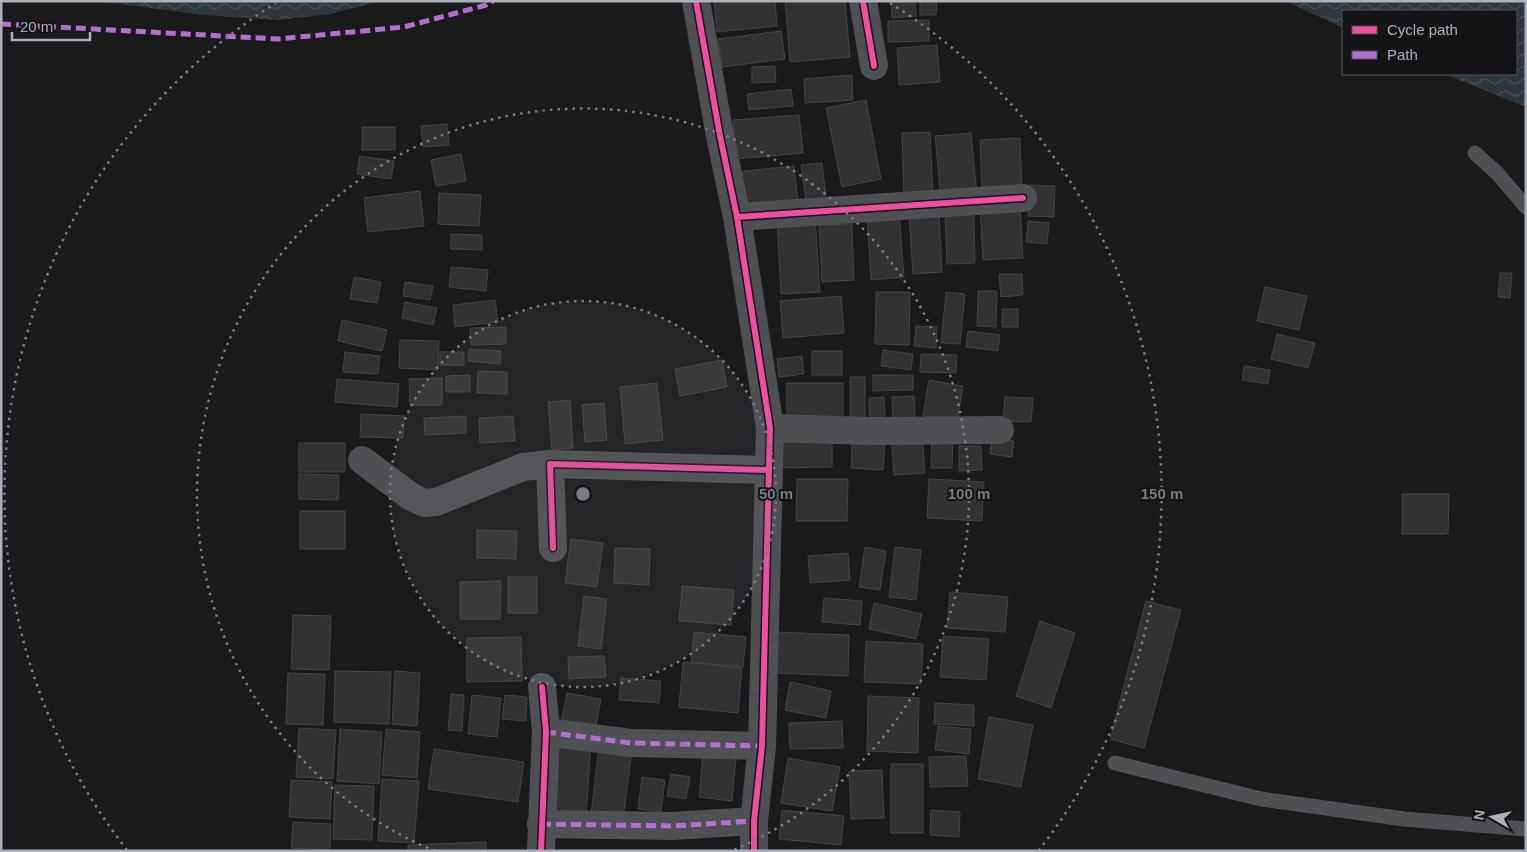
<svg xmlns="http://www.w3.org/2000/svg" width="1527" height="852" font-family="Helvetica,sans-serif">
<defs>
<pattern id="water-waves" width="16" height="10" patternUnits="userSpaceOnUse" patternTransform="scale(1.25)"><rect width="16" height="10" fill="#2d353d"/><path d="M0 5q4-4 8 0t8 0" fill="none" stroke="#495057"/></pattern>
</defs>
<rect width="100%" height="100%" fill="#1a1a1b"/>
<!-- water -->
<path fill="url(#water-waves)" d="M87,1H380L331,14L278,20L203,15L121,4Z
M1285,1H1526V107L1444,74H1516V11H1343V28Z"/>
<!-- building -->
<path fill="#323233" stroke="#434447" d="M714,1H775L777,26L717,32Z
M785,1H845L850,57L790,62Z
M891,1H915L916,16L892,18Z
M920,1H937L936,15H920Z
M929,20V41L888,42V21Z
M781,31L785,59L722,67L718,39Z
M937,45L940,82L899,85L897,48Z
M775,66L776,82L752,83V67Z
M852,75L853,100L805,103L804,79Z
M791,89L793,106L749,110L747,94Z
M866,100L881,179L842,187L826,108Z
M799,115L803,153L736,159L733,120Z
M447,124L449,145L423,147L421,126Z
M362,127H395V150H362Z
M930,132L933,195L904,196L902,133Z
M971,133L977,195L941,199L935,136Z
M1020,138L1022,189L982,190L980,140Z
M461,154L466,181L436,186L431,160Z
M360,156L394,161L391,179L357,174Z
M822,163L826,198L806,200L801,165Z
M794,166L798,202L739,209L735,172Z
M1029,185L1055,186L1054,217L1028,216Z
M420,191L424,226L368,232L364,198Z
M439,193L481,195L479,226L438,224Z
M1020,204L1023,258L983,260L980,207Z
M899,212L904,277L871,280L867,214Z
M939,212L942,272L913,274L909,214Z
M974,215L975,263L947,264L945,216Z
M815,218L820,292L781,294L777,220Z
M1028,221L1049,223L1047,244L1026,242Z
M852,224L854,280L822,282L819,225Z
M451,234L482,235V250L451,249Z
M451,267L488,270L486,291L449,287Z
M1500,273H1512L1510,298L1498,297Z
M999,274H1022L1023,295L1001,297Z
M354,277L381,282L377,303L350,299Z
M405,282L433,286L430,300L403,296Z
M1265,287L1307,296L1299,330L1257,321Z
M978,291H997L996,327L977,326Z
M876,292H910L909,345L875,344Z
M946,292L965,294L960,344L941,343Z
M841,296L844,333L783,338L780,301Z
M495,300L498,322L455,327L453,305Z
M405,302L437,308L433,325L402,318Z
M1002,309H1018V327H1002Z
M342,320L387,330L382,351L338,341Z
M916,326L937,327L936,348L914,346Z
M506,327V344L471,345L470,328Z
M968,331L1000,335L998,351L966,347Z
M1277,334L1315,343L1308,368L1271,359Z
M400,340L439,341L438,370L399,368Z
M469,349L501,351L500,364L468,361Z
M883,350L913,354L911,370L881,366Z
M812,351H842V375H812Z
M345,352L380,356L378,374L343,372Z
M440,352H464V365H440Z
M921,354L957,355L956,373L920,372Z
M802,356L804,374L779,377L777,359Z
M722,360L727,387L680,396L675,369Z
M1244,366L1270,370L1268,384L1242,380Z
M478,371L507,372V394L477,393Z
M470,375V392H446V376Z
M873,375H913V390L873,391Z
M850,377H865V422H850Z
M442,378V405H410L409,379Z
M337,379L399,384L397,407L335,402Z
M929,380L963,386L957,421L923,416Z
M657,383L663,440L625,444L620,387Z
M787,383H843V427H787Z
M914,396L915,421H893L892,397Z
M884,397L885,422H870L869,398Z
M1005,397L1033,398L1031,422L1003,421Z
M570,400L573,448L552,450L548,402Z
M604,403L607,440L585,442L582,405Z
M361,414L404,416L403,438L360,437Z
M466,416V433L425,435L424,418Z
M513,416L515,441L480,443L479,418Z
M922,432L925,473L894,475L891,434Z
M932,433L953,434L952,468H931Z
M777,435H832V467L777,468Z
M992,438L1014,441L1012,457L990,454Z
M852,442L885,443L883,470L851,468Z
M299,443H345V472H299Z
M959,446H981L982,470L959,471Z
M299,474L339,475L338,500L299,499Z
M797,479H848L847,521H796Z
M929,479L984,482L982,521L927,518Z
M1402,494H1449L1448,534H1402Z
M300,511H345V549H300Z
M477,530L517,531L516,559L477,558Z
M571,539L603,543L597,587L565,583Z
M865,547L886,551L880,590L859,587Z
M895,547L921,550L916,600L889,597Z
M615,548L650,549L649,585L614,583Z
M848,553L850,580L810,583L808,556Z
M508,577H537V613H508Z
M501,581L500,619H460V582Z
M682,586L734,590L731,625L679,621Z
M950,592L1008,597L1005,632L947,628Z
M584,596L607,599L601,649L578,646Z
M824,598L862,601L860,625L822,622Z
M1146,601L1181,610L1144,748L1110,739Z
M874,603L922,614L916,639L869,629Z
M293,615L331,616L329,670L291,669Z
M1040,621L1075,633L1051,708L1016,696Z
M694,632L746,637L743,667L691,662Z
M776,632L849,635L848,676L774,673Z
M943,636L989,639L986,680L940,677Z
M521,637L522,681L467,682V638Z
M866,641L923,644L921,684L864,682Z
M604,656L606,677L569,679L568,657Z
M683,662L742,668L738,713L679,707Z
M335,671L391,672L389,724L334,722Z
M395,671L420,673L417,726L392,724Z
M288,673L325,674L323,725L286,724Z
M621,678L661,681L659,703L619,700Z
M790,682L831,691L826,718L785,710Z
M567,693L601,699L594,735L560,728Z
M451,694L464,695L462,731L448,730Z
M472,695L501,698L497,737L468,734Z
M505,695L527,697L526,721L502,719Z
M868,696L919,698L918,753L867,751Z
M935,703L974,705V726L934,724Z
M989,717L1033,725L1021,787L978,779Z
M842,721L843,748L790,749L789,723Z
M938,726L971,729L969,754L935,750Z
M299,728L336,730L333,779L296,777Z
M340,729L382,732L379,784L337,781Z
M386,729L420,732L417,778L382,775Z
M557,740L591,742L586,817L553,815Z
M599,746L632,750L623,819L591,815Z
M434,749L524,762L518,802L428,789Z
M703,755L736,758L732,801L699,797Z
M966,756L968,786L930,787L929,757Z
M788,758L840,767L832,811L781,803Z
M891,764H923V833H891Z
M882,770L884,818L851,819L849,771Z
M671,774L690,777L686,799L667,796Z
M642,777L665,780L661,812L638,809Z
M382,779L419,781L414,843L378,841Z
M291,780L332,782L330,819L289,817Z
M335,785L374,786L372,840L333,839Z
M782,810L844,816L841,845L779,839Z
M931,810L960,812L959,837L930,835Z
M293,822L331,824L330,850L291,848Z
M486,842V851H408V845Z"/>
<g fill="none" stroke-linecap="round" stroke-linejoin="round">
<!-- lane -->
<path stroke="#4e5054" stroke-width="15" d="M1475,153L1498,174L1526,207
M1115,763L1261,799L1404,819L1526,829"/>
<!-- street -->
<path stroke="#4e5054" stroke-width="28" d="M696,1L720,136L737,217L770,428L762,746L754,821V851
M863,1L874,66
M737,217L1023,198
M770,428L871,431L1000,430
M362,460L410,496L424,503L436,502L523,467L550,464
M553,548L550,464L768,470
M546,732L631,743L762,746
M541,824L672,826L754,821
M541,851L546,732L542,687"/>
<!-- quiet -->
<path stroke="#b36fd0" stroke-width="5" stroke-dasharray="10 5" stroke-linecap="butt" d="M1,24L278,39L404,27L486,5L493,1
M546,732L631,743L762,746
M541,824L672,826L754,821"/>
<defs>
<path id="cycleway" d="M696,1L720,136L737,217L770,428L762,746L754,821V851
M863,1L874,66
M737,217L1023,198
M553,548L550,464L768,470
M541,851L546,732L542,687"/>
</defs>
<!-- cycleway casing -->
<use href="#cycleway" stroke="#141417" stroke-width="9"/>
<!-- cycleway -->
<use href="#cycleway" stroke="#ef4d9e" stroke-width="6"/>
</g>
<!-- distance rings -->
<circle cx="583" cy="494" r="193" fill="#797c83" fill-opacity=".12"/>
<g fill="none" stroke="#797c83" stroke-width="2.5" stroke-dasharray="2.5 5">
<circle cx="583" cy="494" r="193"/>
<path d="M435 851A386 386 0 1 1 731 851"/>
<path d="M127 850A579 579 0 0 1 276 3M890 3A579 579 0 0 1 1039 850"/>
</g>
<circle cx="583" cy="494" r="8" fill="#797c83" stroke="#141417" stroke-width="2.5"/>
<g font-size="15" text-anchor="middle" font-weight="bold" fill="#797c83" stroke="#141417" stroke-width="4" stroke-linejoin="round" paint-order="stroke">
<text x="776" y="499">50 m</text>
<text x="969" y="499">100 m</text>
<text x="1162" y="499">150 m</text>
</g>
<!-- border -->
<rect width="1527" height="852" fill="none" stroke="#acb0bb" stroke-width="5"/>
<!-- legend -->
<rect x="1342" y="10" width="175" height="65" fill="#141417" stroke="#515259"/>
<rect x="1352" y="26" width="25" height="8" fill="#ef4d9e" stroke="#515259"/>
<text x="1387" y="35" font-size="15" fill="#acb0bb">Cycle path</text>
<rect x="1352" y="51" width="25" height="8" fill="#b36fd0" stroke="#515259"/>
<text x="1387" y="60" font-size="15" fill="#acb0bb">Path</text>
<!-- north arrow -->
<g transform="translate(1492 817) rotate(279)" stroke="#141417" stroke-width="4" paint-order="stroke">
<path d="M0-4L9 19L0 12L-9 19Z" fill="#acb0bb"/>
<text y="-8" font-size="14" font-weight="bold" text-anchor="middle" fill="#acb0bb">N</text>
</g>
<!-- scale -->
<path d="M12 32v8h78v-8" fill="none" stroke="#acb0bb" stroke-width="2.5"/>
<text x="20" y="32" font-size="15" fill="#acb0bb" stroke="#141417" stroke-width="4" paint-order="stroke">20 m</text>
</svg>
